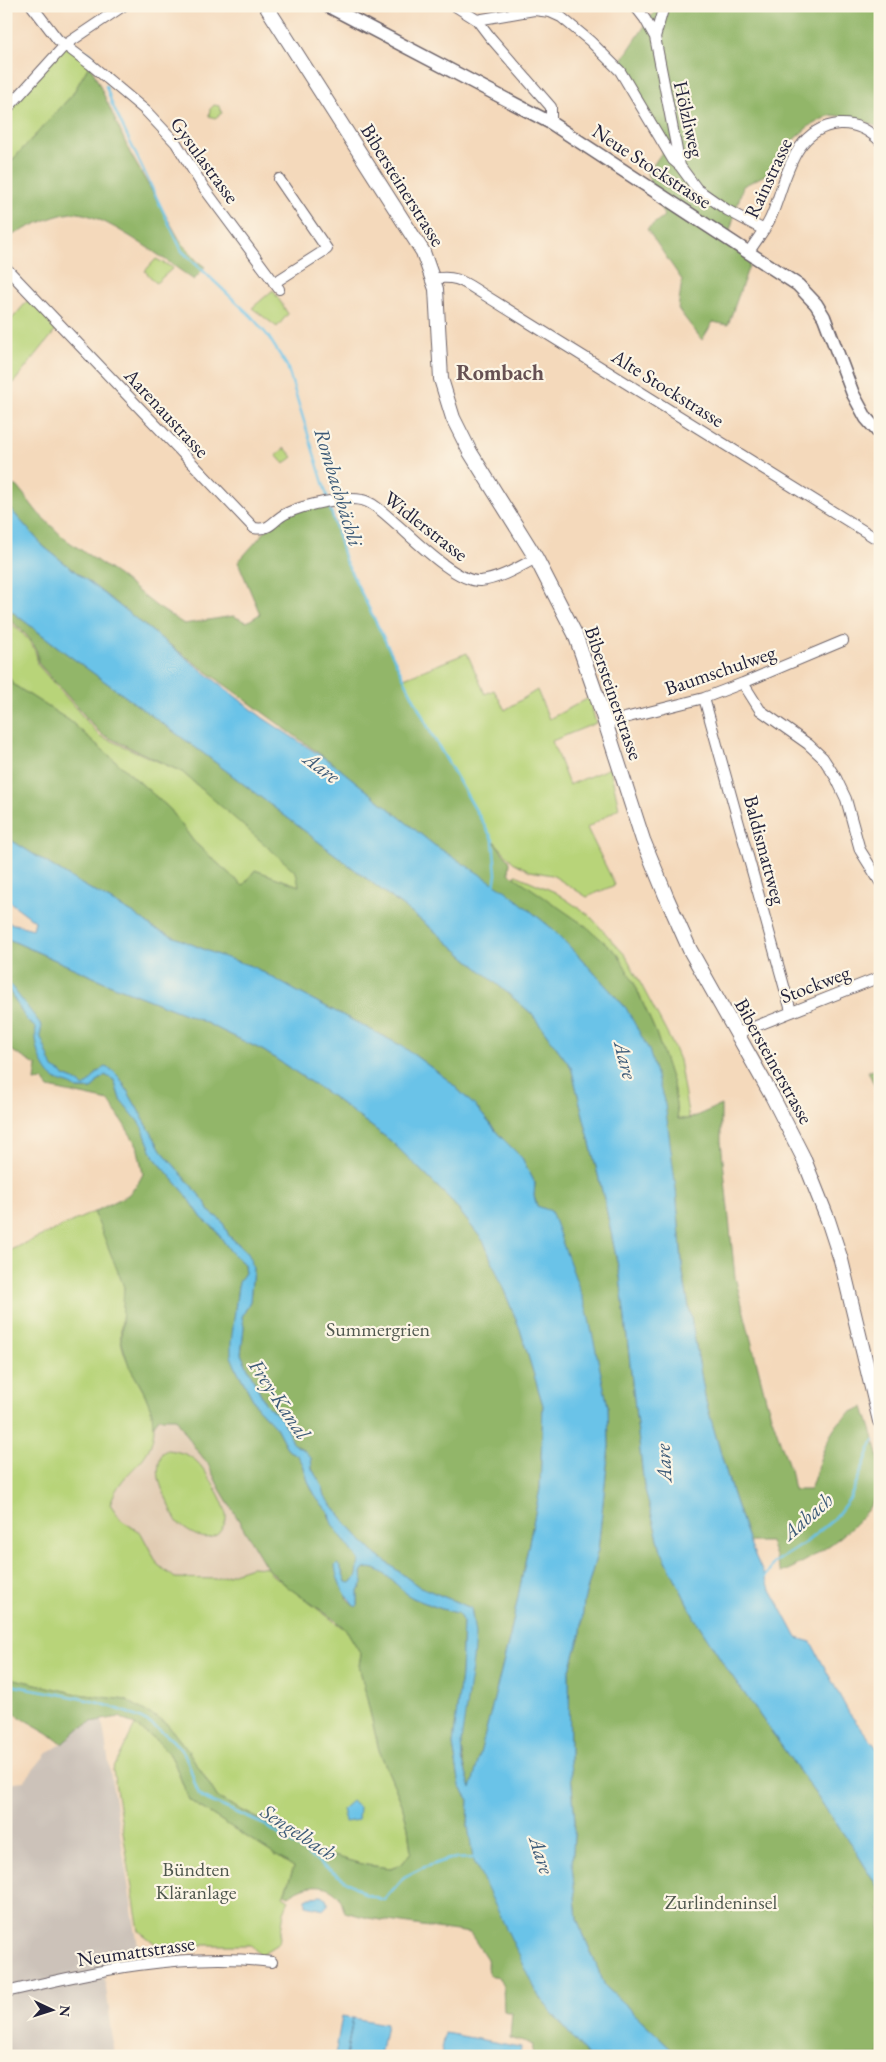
<svg xmlns="http://www.w3.org/2000/svg" width="886" height="2062" font-family="'EB Garamond',serif">
<rect width="100%" height="100%" fill="#fcf5e5"/>
<filter id="ink" filterUnits="userSpaceOnUse"><feTurbulence type="fractalNoise" baseFrequency=".02" numOctaves="2"/><feDisplacementMap in="SourceGraphic" scale="10" xChannelSelector="R" yChannelSelector="G"/><feConvolveMatrix kernelMatrix="1 2 1 2 8 2 1 2 1" color-interpolation-filters="sRGB"/></filter>
<filter id="wash" filterUnits="userSpaceOnUse"><feTurbulence type="fractalNoise" baseFrequency=".0096" numOctaves="4" result="noise"/><feDisplacementMap in="SourceGraphic" scale="20" xChannelSelector="R" yChannelSelector="G"/><feGaussianBlur stdDeviation="1.12" result="paint"/><feColorMatrix in="noise" values="0 0 0 0 0 0 0 0 0 0 0 0 0 0 0 0 0 1.4 0 .05"/><feComposite in="paint" operator="in"/></filter>
<g filter="url(#wash)">
<rect width="100%" height="100%" fill="#f4d9bb"/>
<!-- built -->
<path fill="#e1ccb3" d="M159,1418H176L193,1445L208,1464L219,1487L267,1568L251,1567L217,1579L175,1578L158,1565L141,1533L121,1520L110,1504L122,1481L141,1462L151,1443L153,1426Z"/>
<!-- industrial -->
<path fill="#ccc2b9" d="M102,1720L140,1959L103,1965L115,2056H6V1783L24,1781L47,1753L62,1744L77,1730L91,1722Z"/>
<!-- green -->
<path fill="#b8d479" stroke="#6d7b5a" d="M65,45L90,64L72,95L6,167V110Z
M214,105L219,106L222,113L215,118L209,116L210,109Z
M156,259L173,268L156,283L145,271Z
M273,290L288,314L277,327L252,308Z
M29,299L57,329L6,392V326Z
M285,448L293,457L284,464L276,455Z
M6,619C20,632 38,643 37,664L100,736L182,772L297,872L299,886L255,870L243,886L194,842L170,809L70,721L14,685L6,673Z
M467,653L485,694L494,690L505,710L537,690L549,719L589,698L596,723L552,741L569,785L610,768L619,808L587,828L615,885L587,897L552,875L530,871L513,862L493,840L431,733L404,678Z
M516,875L555,892L589,915L626,956L671,1041L679,1060L689,1119H678L673,1084L656,1033L634,983L587,927L514,878Z
M94,1212C103,1232 121,1267 124,1287C127,1304 119,1323 121,1340C126,1376 165,1405 151,1444C145,1460 133,1468 123,1480C117,1487 113,1496 110,1504L121,1520L141,1533L158,1565L175,1578L216,1579L251,1567L267,1568L271,1574L347,1631L361,1654L359,1665L379,1750L402,1804L408,1827L411,1852L402,1864L391,1868L366,1865L302,1847L271,1825L218,1798L189,1752L167,1724L126,1700L78,1694L6,1677V1252Z
M167,1450C194,1453 199,1462 213,1484C218,1493 225,1505 226,1515C227,1521 224,1525 221,1530C211,1546 190,1534 179,1524C174,1519 171,1507 167,1500C159,1483 155,1472 162,1453Z
M135,1725L157,1741L169,1753L174,1762L189,1800L294,1867L283,1896L289,1900L284,1912L279,1943L260,1955L251,1945H157L139,1931L113,1770Z"/>
<!-- forest -->
<path fill="#92b669" stroke="#5a6c52" d="M658,6H880V128L858,118L830,115L808,127L783,149L769,173L743,186L726,244L751,260L728,325L713,322L702,340L678,309L682,280L647,229L664,216L647,174L665,148L620,63Z
M90,64L130,153L181,242L197,261L205,267L194,280C171,264 97,208 71,213C49,216 26,229 6,238V167L72,95Z
M6,483L18,487L38,513L65,539L119,576L156,606L184,624L233,616L247,622L260,614L238,562L269,527L282,516L320,504L329,507L345,560L431,733L493,840L510,862L509,873L587,927L618,954L634,983L656,1033L673,1084L678,1119H689L721,1105V1141L735,1277L767,1403L790,1469L794,1490H810C821,1460 828,1416 864,1407C871,1431 882,1456 880,1482C876,1519 813,1560 781,1573L770,1542H749L732,1492L706,1402L683,1273L676,1189L626,1008L577,954L549,926L518,901L434,845L335,765L166,642L44,547L6,504Z
M6,607L67,654L203,753L431,928L531,1013L571,1067L605,1203L620,1276L644,1486L661,1550L694,1617L725,1666L855,1850L880,1891V2056H686L673,2050L605,1986L577,1919L572,1865L575,1821L570,1761L569,1673L581,1632L584,1601L598,1550L609,1446L608,1406L599,1368L537,1206L534,1196L535,1183L522,1158L499,1135L477,1108L448,1080L402,1046L296,991L254,967L215,954L153,928L136,915L76,881L6,837V673L14,685L70,721L170,809L194,842L243,886L255,870L299,886L296,872L182,772L101,734L38,663C40,643 20,630 6,616Z
M6,938L109,984L198,1019L264,1051L330,1095L391,1141L450,1199L484,1242L520,1329L543,1405L540,1489L510,1636L471,1790C467,1774 461,1758 461,1742C461,1696 481,1655 471,1608L418,1586L373,1552L346,1523L325,1496L323,1488L312,1469L311,1458L300,1447L292,1443L284,1422L265,1403L241,1354L244,1327L242,1317L250,1301L253,1269L242,1247L229,1236L222,1221L210,1212L205,1202L161,1150L120,1078L98,1071L89,1084L84,1087L74,1080L64,1076L56,1080L72,1084L78,1089H92L98,1081L105,1075L114,1080L120,1099L141,1124L154,1157L185,1193L202,1218L215,1229L231,1252L244,1264L245,1273L238,1286L235,1309V1366L257,1407L276,1427L288,1450L298,1456L303,1464L308,1481L317,1499L328,1511L329,1517L359,1560L357,1576L351,1583L346,1582L340,1566V1584L344,1589L347,1599L356,1607L358,1605V1591L361,1588L362,1573L364,1569C382,1563 398,1590 413,1598C427,1604 443,1610 458,1613L463,1622L461,1675L453,1745L460,1786L469,1800L468,1826L539,1997L588,2056H532L533,2045L510,2038L512,2013L504,2011L503,1985L499,1977L489,1975L487,1959L470,1933L368,1918L345,1912C342,1906 341,1898 337,1894C323,1880 302,1886 289,1896L284,1894L294,1867L189,1800L174,1762L169,1753L157,1741L135,1725L119,1717L91,1722L77,1730L62,1744L48,1733L6,1709V1677L78,1694L126,1700L167,1724L189,1752L218,1798L271,1826L302,1847L366,1865L391,1868L402,1864L411,1852L408,1827L402,1804L379,1750L359,1665L361,1654L347,1631L335,1620L289,1588L267,1568L219,1487L208,1464L193,1445L176,1418H159L153,1426L152,1412L144,1392L129,1366L121,1340L124,1287L94,1212L128,1195L137,1185L143,1174L137,1145L109,1101L49,1088L43,1080L35,1081L37,1066L6,1047Z
M880,1069V1102L878,1093L868,1071Z"/>
<!-- water -->
<path fill="#6bc3e8" stroke="#467292" d="M6,504L44,547L263,718L335,765L434,845L506,891L549,926L577,954L626,1008L649,1050L665,1104L676,1189L683,1274L706,1402L732,1492L749,1542L768,1584L797,1638L811,1642L849,1713L880,1752V1891L855,1850L725,1666L694,1617L661,1550L644,1486L620,1276L605,1203L571,1067L531,1013L431,928L203,753L67,654L6,607Z
M6,837L76,881L136,915L153,928L215,954L254,967L296,991L402,1046L448,1080L477,1108L499,1135L522,1158L535,1183L534,1196L537,1206L551,1211L587,1310L608,1406L609,1446L598,1550L584,1601L581,1632L569,1673L570,1761L575,1821L572,1865L577,1919L605,1986L673,2050L686,2056H588L539,1997L473,1859L468,1826L469,1800L460,1786L453,1745L461,1675L463,1622L458,1613C443,1610 427,1604 413,1598C398,1590 382,1563 364,1569L362,1573L363,1583L358,1591V1605L356,1607C345,1595 337,1583 335,1566L337,1564L340,1566L346,1582L351,1583L357,1576L359,1560L332,1524L328,1511L317,1499L308,1481L303,1464L298,1456L288,1450L276,1427L257,1407L235,1366L231,1356V1343L238,1286L240,1280L245,1273L244,1264L231,1252L215,1229L202,1218L185,1193L154,1157L141,1125L120,1099L114,1080L105,1075L98,1081L92,1089H77C68,1082 66,1085 57,1080C42,1074 34,1042 36,1028L27,1021L6,985L8,982L42,1026L40,1035L53,1068L62,1073L64,1076L74,1080L84,1087C93,1081 95,1072 105,1067L112,1070L120,1078L161,1150L205,1202L210,1212L222,1221L229,1236L247,1252L251,1259L253,1269L250,1301L242,1317L244,1327L241,1354L265,1403L284,1422L292,1443L305,1451L311,1458L312,1469L323,1488L325,1496L346,1523L373,1552L418,1586L471,1608L475,1634L473,1660L461,1742L462,1759L471,1789L510,1636L540,1489L543,1405L520,1329L484,1242L450,1199L391,1141L330,1095L264,1051L198,1019L109,984L6,938V922L33,929L35,921L6,899Z
M351,1801L359,1807L358,1820L345,1822L342,1809Z
M322,1896L328,1900V1905L324,1909L306,1905V1899L310,1897Z
M342,2016L353,2018L346,2056H335Z
M353,2018L386,2024L380,2056H346Z
M445,2033L521,2047L520,2056H441Z"/>
<g fill="none" stroke-linecap="round" stroke-linejoin="round">
<!-- stream -->
<path stroke="#6bc3e8" stroke-width="2.5" d="M39,6V7
M46,16L63,35
M81,49L91,54L98,65
M106,86L112,104L182,251L251,316L268,336L287,366L328,499
M329,504L345,560L431,733L493,840L496,874L494,886
M763,1580L774,1563L805,1543L834,1519L850,1498L874,1440
M6,1684C63,1696 149,1703 184,1754C193,1767 192,1785 201,1797L265,1825L365,1894L384,1900L404,1877L422,1868L449,1859L477,1858"/>
</g>
</g>
<g filter="url(#ink)">
<g fill="none" stroke-linecap="round" stroke-linejoin="round">
<defs>
<path id="minor" d="M32,6L58,40L90,64L146,111L176,143L204,188L279,289
M455,6L477,20L490,37L551,107V123
M635,6L645,19L655,37
M664,6L655,37L680,166L697,189L727,210L764,230
M477,20L534,10L550,12L561,17L590,41L620,71L673,160L680,166
M6,110L65,45L123,6
M749,252C756,240 766,229 771,217C786,182 792,128 839,124C855,123 869,130 880,141
M6,268L254,528C272,531 273,519 287,513C304,505 344,496 362,500C373,502 385,514 393,521C412,537 455,582 480,581C500,579 519,567 536,558
M433,279C456,274 465,283 483,294L880,541
M274,283L327,249L279,179
M743,683L760,710L808,744L823,758L836,778L846,799L860,850L880,882
M704,698L791,1011
M605,723L704,698L743,683L843,641
M736,1034L880,977
M6,1992C94,1971 182,1951 272,1962"/>
<path id="tertiary" d="M328,6L551,123L798,285L816,304L824,317L853,394L866,418L880,434"/>
<path id="secondary" d="M266,6L423,252L436,289L441,379L453,418L470,452L536,558L575,634L597,697L643,840L666,896L690,950L772,1096L803,1157L828,1220L841,1260L880,1421"/>
</defs>
<!-- minor casing -->
<use href="#minor" stroke="#6c6268" stroke-width="12"/>
<!-- tertiary casing -->
<use href="#tertiary" stroke="#6c6268" stroke-width="15"/>
<!-- secondary casing -->
<use href="#secondary" stroke="#6c6268" stroke-width="16"/>
<!-- minor -->
<use href="#minor" stroke="#fff" stroke-width="10"/>
<!-- tertiary -->
<use href="#tertiary" stroke="#fff" stroke-width="12"/>
<!-- secondary -->
<use href="#secondary" stroke="#fff" stroke-width="14"/>
</g>
</g>
<g text-anchor="middle" dominant-baseline="central" stroke-width="4.5" stroke-linejoin="round" paint-order="stroke">
<!-- street labels -->
<g font-size="20" fill="#22223b" stroke="#fcf5e5">
<text transform="translate(689 119) rotate(77)">Hölzliweg</text>
<text transform="translate(205 160) rotate(54)">Gysulastrasse</text>
<text transform="translate(652 166) rotate(33)">Neue Stockstrasse</text>
<text transform="translate(768 178) rotate(-65)">Rainstrasse</text>
<text transform="translate(403 185) rotate(58)">Bibersteinerstrasse</text>
<text transform="translate(668 388) rotate(32)">Alte Stockstrasse</text>
<text transform="translate(167 413) rotate(47)">Aarenaustrasse</text>
<text transform="translate(426 526) rotate(38)">Widlerstrasse</text>
<text transform="translate(720 670) rotate(-19)">Baumschulweg</text>
<text transform="translate(614 693) rotate(71)">Bibersteinerstrasse</text>
<text transform="translate(765 850) rotate(75)">Baldismattweg</text>
<text transform="translate(815 984) rotate(-21)">Stockweg</text>
<text transform="translate(774 1061) rotate(61)">Bibersteinerstrasse</text>
<text transform="translate(136 1951) rotate(-8)">Neumattstrasse</text>
</g>
<!-- park labels -->
<g font-size="20" fill="#4f574e" stroke="#fcf5e5">
<text x="378" y="1329">Summergrien</text>
<text x="196" y="1869">Bündten<tspan x="196" dy="23">Kläranlage</tspan></text>
<text x="721" y="1902">Zurlindeninsel</text>
</g>
<!-- water labels -->
<g font-size="21" font-style="italic" fill="#3c5a78" stroke="#fcf5e5">
<text transform="translate(339 487) rotate(73)">Rombachbächli</text>
<text transform="translate(322 767) rotate(37)">Aare</text>
<text transform="translate(626 1060) rotate(76)">Aare</text>
<text transform="translate(280 1399) rotate(56)">Frey-Kanal</text>
<text transform="translate(663 1463) rotate(-93)">Aare</text>
<text transform="translate(807 1516) rotate(-41)">Aabach</text>
<text transform="translate(299 1832) rotate(33)">Sengelbach</text>
<text transform="translate(542 1855) rotate(72)">Aare</text>
</g>
<!-- quarter labels -->
<g font-size="22" font-weight="bold" fill="#665153" stroke="#fcf5e5">
<text x="500" y="372">Rombach</text>
</g>
</g>
<!-- margin -->
<rect width="886" height="2062" fill="none" stroke="#fcf5e5" stroke-width="25"/>
<!-- north arrow -->
<g transform="translate(52 2010) rotate(94)" stroke="#fcf5e5" stroke-width="4" paint-order="stroke">
<path d="M0-4L9 19L0 12L-9 19Z" fill="#22223b"/>
<text y="-8" font-size="14" font-weight="bold" text-anchor="middle" fill="#22223b">N</text>
</g>
</svg>
